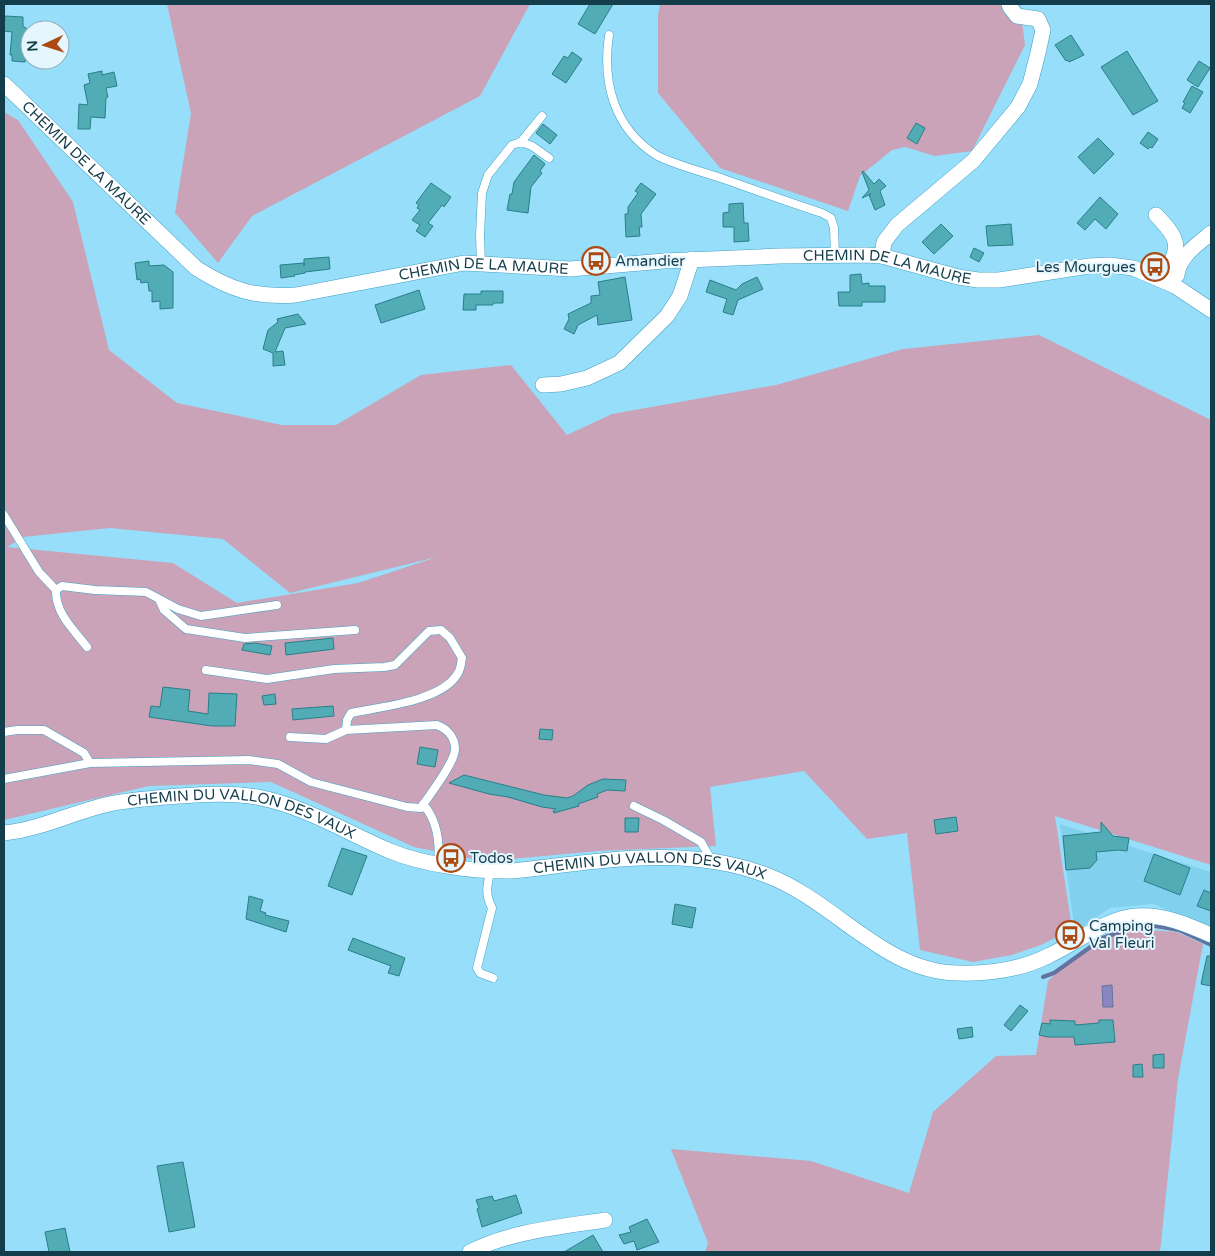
<svg xmlns="http://www.w3.org/2000/svg" width="1215" height="1256" font-family="'Varela Round',sans-serif">
<rect width="100%" height="100%" fill="#97defa"/>
<!-- built -->
<path fill="#81d0ee" d="M1060,824L1211,872V928L1153,904L1110,908L1075,932Z"/>
<!-- green -->
<path fill="#caa3b8" fill-rule="evenodd" d="M167,4H530L480,96L252,216L218,263L175,213L191,113Z
M660,4H1020L1025,45L972,151L935,156L905,147L892,150L860,176L848,211L720,168L658,93V15Z
M4,112L18,120L73,202L109,350L177,403L282,425H336L421,375L511,365L567,435L612,414L776,385L903,349L1039,335L1211,420V865L1055,816L1072,929L1041,945L1012,955L973,962L920,950L907,833L867,839L804,771L710,787L716,846L598,851L511,859H473L414,847L271,782L149,786L4,820ZM110,528L223,539L290,593L437,557L358,583L237,603L173,563L7,547L23,537Z
M1138,929L1177,932L1203,944L1178,1079L1160,1252H705L708,1243L671,1149L811,1161L909,1193L933,1112L996,1056L1036,1055L1048,981L1067,963L1111,934Z"/>
<!-- water -->
<path fill="#8887c1" stroke="#65719e" d="M1112,985L1113,1007H1103L1102,986Z"/>
<g fill="none" stroke-linecap="round" stroke-linejoin="round">
<!-- stream -->
<path stroke="#65719e" stroke-width="4" d="M1043,977L1054,973L1103,938L1137,926H1155L1179,930L1211,945"/>
</g>
<!-- building -->
<path fill="#52acb6" stroke="#277f88" d="M590,4H613L595,34L578,24Z
M5,16L23,17V26L30,31L25,62L12,61V55H10L12,32L4,31Z
M1071,35L1084,55L1069,62L1067,60L1066,61L1055,45Z
M1127,51L1158,101L1133,115L1101,67Z
M572,52L582,59L566,83L552,74L564,56L568,58Z
M1199,61L1210,68L1198,87L1187,80Z
M102,71V75L114,72L117,86L106,88L108,97L106,98L105,118L91,117L90,129H78L79,104L88,105L84,85L90,83L88,74Z
M1192,86L1203,92L1190,113L1182,108L1185,103L1183,102Z
M916,123L925,128L917,144L907,138Z
M543,124L557,135L550,144L536,133Z
M1148,132L1158,139L1152,148L1150,147L1148,149L1140,143Z
M1098,138L1114,154L1094,174L1078,157Z
M534,155L545,164L540,171L542,173L531,187L528,213L507,210L510,194H512L514,182Z
M863,171L874,184L879,179L886,186L880,191L885,205L875,210L869,195L871,194L862,198L869,190L862,172Z
M431,183L451,197L444,207L442,205L428,223L433,226L425,237L416,231L420,225L412,220L420,210L417,208L419,205L416,203Z
M641,183L656,194L641,214L642,227H639L640,236L626,237L625,214H628V207L638,193L635,191Z
M1100,197L1118,214L1106,229L1095,219L1085,230L1077,223Z
M743,203L744,223H748L749,241L734,242V227H723V213L729,212V204Z
M941,224L953,236L934,254L922,242Z
M1011,224L1013,245L988,246L986,226Z
M974,248L984,253L979,262L970,257Z
M329,257L330,269L305,272V273L294,275L295,276L281,278L280,265L304,263V266V259Z
M149,261V266L164,265L173,272V308L160,309V301L152,302V291H149L148,282L141,283L140,279L137,280L135,263Z
M861,274L862,284L869,283V286H885V302H862V306H839L838,292H850V275Z
M625,277L632,320L598,325L597,315L578,325L574,334L564,329L569,319L568,314L591,303V296L600,295L598,282Z
M757,277L763,289L738,300L733,315L723,312L727,299L706,292L710,280L736,290L742,284Z
M419,290L425,309L381,323L375,305Z
M481,291H503V303H493V305H476V310H463L464,294H481Z
M298,314L306,324L285,328L275,352L283,351L285,365L273,366V353L263,349L268,330L278,322L277,319Z
M333,638L334,649L286,655L285,643Z
M244,644L255,643L272,646L270,655L242,650Z
M163,687L190,690L188,711L208,714L209,693L237,694L235,726H212L149,717L151,706L160,707Z
M275,694L276,704L264,705L262,696Z
M333,706L334,716L293,720L292,709Z
M540,729L553,730L552,740L539,739Z
M420,747L438,750L435,767L417,764Z
M464,775L544,795L567,798L573,796L588,785L603,779L626,780L625,791L607,790L597,794L598,797L578,804L579,806L554,813L553,811L556,809L542,807L508,797L489,794L449,783Z
M956,817L958,831L936,834L934,820Z
M625,818H639L638,832H625Z
M1101,822L1113,836L1129,838L1127,851L1118,850L1096,852L1097,860L1090,868L1066,870L1063,836L1101,832Z
M342,848L367,856L352,895L328,886Z
M1154,854L1190,868L1180,895L1144,881Z
M1204,890L1211,893V911L1197,906Z
M249,896L263,900L260,911L266,913L265,915L289,921L286,932L246,919Z
M675,904L696,908L692,928L672,924Z
M353,938L405,958L399,976L388,973L391,966L348,950Z
M1207,956H1211V986L1201,984Z
M1020,1005L1028,1011L1011,1031L1004,1025Z
M1050,1020L1075,1021V1025L1099,1023V1020H1113L1115,1042L1075,1045L1074,1037H1048L1039,1035L1042,1023L1050,1024Z
M972,1027L973,1037L959,1039L957,1029Z
M1164,1054V1068H1153V1055Z
M1142,1064L1143,1077H1133V1065Z
M183,1162L195,1227L169,1232L157,1166Z
M516,1195L522,1213L482,1227L477,1209L479,1208L476,1200L492,1196L494,1201Z
M647,1219L659,1242L637,1250L634,1241L624,1244L619,1235L631,1232L629,1227Z
M65,1228L70,1252H49L45,1232Z
M593,1235L603,1252H564Z"/>
<g fill="none" stroke-linecap="round" stroke-linejoin="round">
<defs>
<path id="lane" d="M609,35C602,83 614,128 656,155C672,164 703,172 721,178C755,190 788,202 822,213L831,218L834,228L835,255
M521,142L532,146L549,158
M481,264L480,235L482,193L488,175L512,145L521,142L542,116
M4,515L39,572L56,590
M159,599L164,610L186,629L245,638L355,630
M87,647C74,630 55,613 56,590L62,586L95,590L146,592L178,609L201,616L277,605
M206,670L267,679L334,669L384,667L395,665L429,631L441,630L450,638L462,658C461,662 461,669 458,673C443,701 380,707 351,713L347,720L346,730
M4,732L17,730H44L84,753L90,763L4,779
M90,763L249,760L278,764L311,782L407,807L421,808C429,795 455,763 455,749C455,737 447,729 437,725L346,730L326,739L290,737
M423,804C438,821 440,843 438,864
M634,806L663,820L701,842L712,861
M490,872C487,886 485,895 492,908L477,968L480,973L493,978"/>
<g id="street">
<path id="s1" d="M4,84L196,268C230,290 256,298 296,295L464,263L570,269L664,261L780,256L866,255L882,256L958,277L978,280H999L1089,266L1110,265L1133,268L1175,286L1211,310"/>
<path d="M1156,215C1184,244 1178,246 1163,281"/>
<path d="M882,256L884,242L897,225L973,161L1018,107L1030,84L1038,53L1043,30L1038,19L1017,16L1010,7L1009,4"/>
<path d="M1177,275C1179,256 1198,244 1211,233"/>
<path d="M543,385L561,384L587,378L619,363L667,316L680,296L692,259"/>
<path id="s2" d="M4,833C42,829 73,812 109,804C128,800 147,799 166,797C196,795 227,792 257,797C305,806 345,832 390,851C424,865 476,872 512,871C597,862 684,844 766,875C834,900 883,972 958,973C989,974 1023,969 1050,955C1076,943 1107,918 1136,916C1163,914 1186,924 1211,935"/>
<path d="M470,1252C511,1231 560,1227 605,1220"/>
</g>
</defs>
<!-- lane casing -->
<use href="#lane" stroke="#41a1c3" stroke-width="9"/>
<!-- street casing -->
<use href="#street" stroke="#41a1c3" stroke-width="16"/>
<!-- lane -->
<use href="#lane" stroke="#fff" stroke-width="8"/>
<!-- street -->
<use href="#street" stroke="#fff" stroke-width="15"/>
</g>
<!-- icons -->
<defs>
<symbol id="bus-ring" viewBox="-11 -11 22 22"><circle r="9.5" fill="#e5f6fe" stroke="#ad4a12" stroke-width="1.5"/><path d="M-5-6H5V4H4V6H2V4H-2V6H-4V4H-5ZM-3.5-4V0h7V-4ZM-3.5 1.2v1.5H-2V1.2ZM2 1.2v1.5H3.5V1.2Z" fill="#ad4a12"/></symbol>
</defs>
<g fill-rule="evenodd">
<use href="#bus-ring" x="580" y="245" width="32" height="32"/>
<use href="#bus-ring" x="1139" y="251" width="32" height="32"/>
<use href="#bus-ring" x="435" y="842" width="32" height="32"/>
<use href="#bus-ring" x="1054" y="919" width="32" height="32"/>
</g>
<g text-anchor="middle" dominant-baseline="central" stroke-width="4" stroke-linejoin="round" paint-order="stroke">
<!-- street labels -->
<g font-size="15" fill="#143d4b" stroke="#e5f6fe">
<text stroke="none"><textPath href="#s1" startOffset="114">CHEMIN DE LA MAURE</textPath></text>
<text stroke="none"><textPath href="#s1" startOffset="968">CHEMIN DE LA MAURE</textPath></text>
<text stroke="none"><textPath href="#s1" startOffset="562">CHEMIN DE LA MAURE</textPath></text>
<text stroke="none"><textPath href="#s2" startOffset="245">CHEMIN DU VALLON DES VAUX</textPath></text>
<text stroke="none"><textPath href="#s2" startOffset="665">CHEMIN DU VALLON DES VAUX</textPath></text>
</g>
<!-- poi labels -->
<g font-size="15" fill="#143d4b" stroke="#e5f6fe" text-anchor="start">
<text x="615" y="261">Amandier</text>
<text x="1136" y="267" text-anchor="end">Les Mourgues</text>
<text x="470" y="858">Todos</text>
<text x="1089" y="926">Camping<tspan x="1089" dy="17">Val Fleuri</tspan></text>
</g>
</g>
<!-- border -->
<rect width="1215" height="1256" fill="none" stroke="#143d4b" stroke-width="10"/>
<!-- north arrow -->
<g transform="translate(45 45) rotate(266)"><circle r="24" fill="#e5f6fe" stroke="#91acb6"/>
<path d="M0-4L9 19L0 12L-9 19Z" fill="#ad4a12"/>
<text y="-8" font-size="14" font-weight="bold" text-anchor="middle" fill="#143d4b">N</text>
</g>
</svg>
